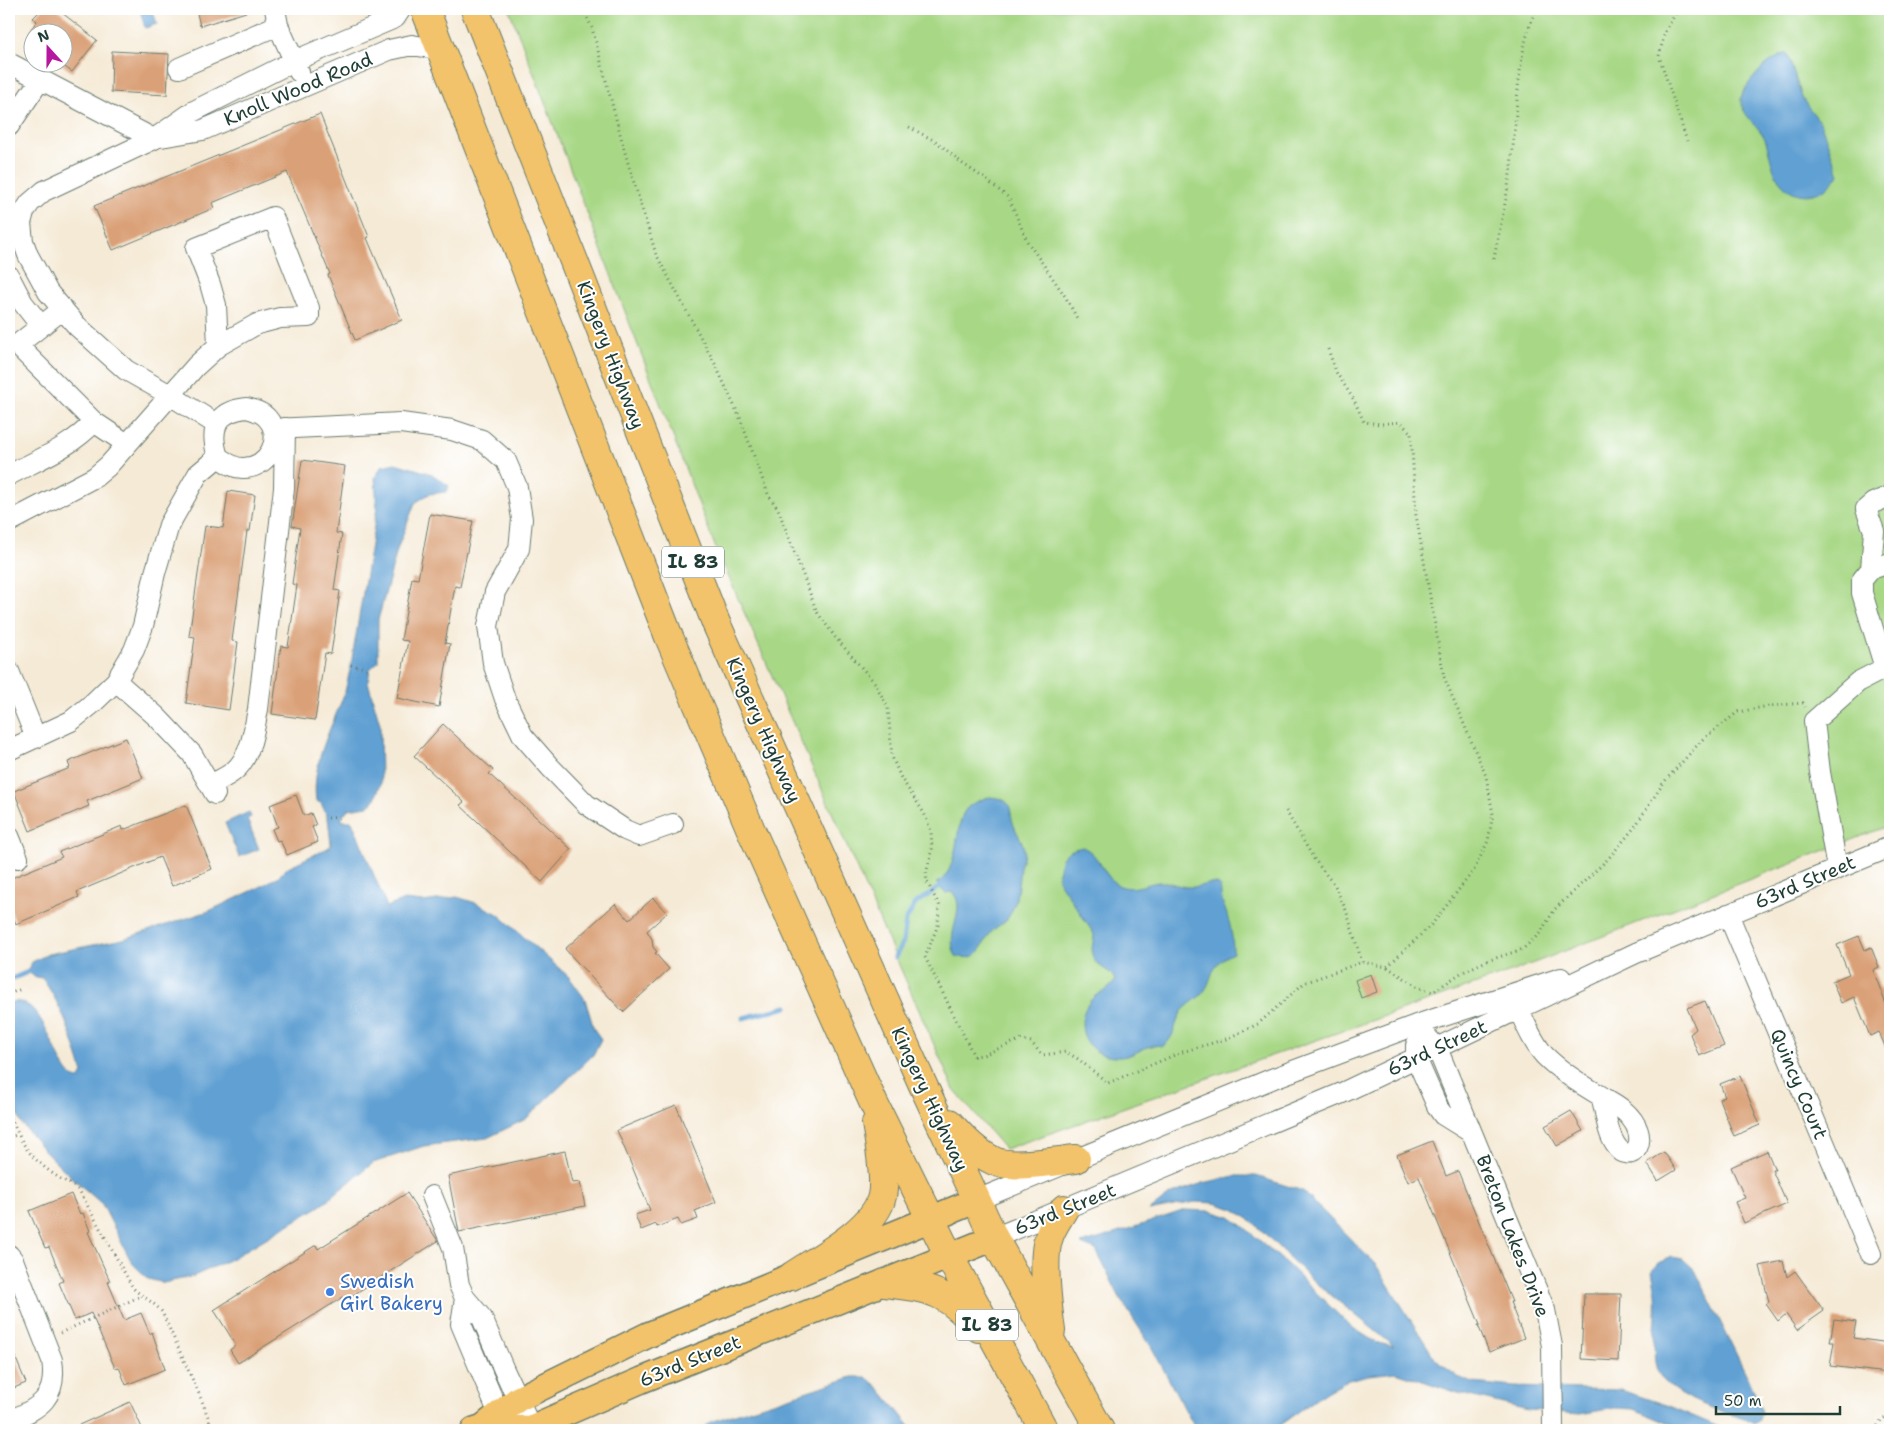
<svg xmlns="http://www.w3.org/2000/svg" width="1899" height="1439" font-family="'Shantell Sans',sans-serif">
<rect width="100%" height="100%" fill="#fff"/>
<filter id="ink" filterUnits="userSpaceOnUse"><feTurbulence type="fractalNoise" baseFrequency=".02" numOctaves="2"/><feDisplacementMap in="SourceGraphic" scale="10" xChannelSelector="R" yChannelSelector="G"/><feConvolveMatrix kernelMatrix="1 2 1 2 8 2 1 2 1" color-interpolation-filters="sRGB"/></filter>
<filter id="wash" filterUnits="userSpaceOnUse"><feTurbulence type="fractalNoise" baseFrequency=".0096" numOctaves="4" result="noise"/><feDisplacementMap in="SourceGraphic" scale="20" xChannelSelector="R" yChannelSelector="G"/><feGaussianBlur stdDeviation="1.12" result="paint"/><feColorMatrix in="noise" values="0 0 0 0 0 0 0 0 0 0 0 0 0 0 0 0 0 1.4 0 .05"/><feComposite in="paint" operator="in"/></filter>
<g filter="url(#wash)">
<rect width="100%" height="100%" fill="#f5ead6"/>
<!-- green -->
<path fill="#a8d886" stroke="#648a5d" d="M509,9H1890V825L1508,973L1005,1149L954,1090L715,546Z"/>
<!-- water -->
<path fill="#61a0d3" stroke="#406e84" d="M136,9H159L153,11L157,24L145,28L140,10L137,11Z
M1787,53L1803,100L1820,122L1839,174C1825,198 1793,204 1777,177C1770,165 1770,150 1764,137C1757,124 1740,114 1741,98C1742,90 1760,69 1767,64C1773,59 1780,56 1787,53Z
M395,463L432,474L449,486L446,492L429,494L415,503L398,547L378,620V662L370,669L368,682L380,724L381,783L374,801L368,806L348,809L342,817V821H352L387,907L404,900L423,902L457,897L476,903L498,914L569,977L585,999L594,1029L601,1039L593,1055L526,1119L487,1138L424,1146L373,1163L320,1206L231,1259L194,1276L164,1283L148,1279L132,1263L102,1204L71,1177L44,1150L21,1123L9,1093V1003C44,991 53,1063 73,1077C74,1078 79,1079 80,1079L83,1073C73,1040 63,1007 42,978L35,977L28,972L32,962L48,954L123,939L209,911L260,887L279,876L288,867L328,848L331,844L328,818L321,803L316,801C311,762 332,727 345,692C347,683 349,674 351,665L377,508L375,477L382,466Z
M989,797C1017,799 1007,810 1015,828C1018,835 1023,842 1024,849C1025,855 1021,862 1020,868C1018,883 1018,902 1009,916C1005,923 997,926 992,931C980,946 980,963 956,956C943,933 969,909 952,892L945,893L936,883C958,874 955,832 963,814C968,804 979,800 989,797Z
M249,812L251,817L247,819L259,849L239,857L225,823Z
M1083,847C1101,855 1104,879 1120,886C1134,891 1145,884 1158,882C1170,881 1181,888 1192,887C1201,887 1210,881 1219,885C1222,890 1220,895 1222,901C1229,919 1233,932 1233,953C1206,965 1216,979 1201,995C1195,1001 1186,1005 1181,1013C1174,1025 1175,1038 1163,1046C1150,1043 1141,1051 1130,1055C1113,1061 1090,1054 1084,1036C1081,1026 1081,1015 1087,1006C1095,990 1107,994 1115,981C1112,969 1098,969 1093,958C1090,950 1094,942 1094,934L1058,880C1059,859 1062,851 1083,847Z
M1234,1176H1256L1303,1191L1376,1265L1434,1357L1446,1368L1458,1377L1473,1383L1514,1387L1621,1390L1669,1406L1726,1430H1684L1634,1409L1615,1408L1580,1414L1528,1410L1458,1393L1396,1372L1369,1375L1345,1381L1326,1392L1273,1430H1196L1152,1348L1120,1298L1096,1250L1081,1244L1108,1236L1185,1210L1211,1211L1230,1217L1243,1226L1288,1265L1350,1326L1377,1343L1394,1346L1312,1280L1254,1223L1234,1209L1214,1203L1195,1202L1149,1211L1171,1194L1203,1183Z
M1672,1257L1683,1259L1695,1270L1751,1384L1762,1412L1760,1420L1755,1423C1726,1411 1659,1398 1655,1362C1652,1339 1658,1316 1656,1293C1655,1286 1653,1278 1652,1271L1659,1263Z
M852,1377H866L880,1389L913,1430H704V1427L710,1422Z"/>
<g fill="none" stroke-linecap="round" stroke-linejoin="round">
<!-- stream -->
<path stroke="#61a0d3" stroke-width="5" d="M895,957L903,942L906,920L916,903L940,887
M9,980L28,972
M743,1018L787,1007"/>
</g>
<g id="blocks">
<!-- building -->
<path fill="#daa178" d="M42,9H57L97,40L72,72L62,65V32H29L37,21L33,18Z
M196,9H245L246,12L200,26Z
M112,51L169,54L167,95L111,92Z
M320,114L369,237L367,238L402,320L355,340L328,275L330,274L287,172L212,203L214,208L113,250L94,206Z
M302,460L345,466L336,533L342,534L334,590L340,591L331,654L325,653L315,720L272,714L281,646L288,647L297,585L292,584L300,528L292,526Z
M228,491L255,495L250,531H247L232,641L238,642L229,710L186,703L195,637L189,636L205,526L223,528Z
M430,514L473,521L460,587L455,586L445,643L450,644L439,707L397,698L408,641L401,640L412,578L418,579Z
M443,724L493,770L489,774L571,849L542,882L460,805L464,802L414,756Z
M126,738L143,778L87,801L89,806L30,831L14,791L70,768L68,762Z
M296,795L304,816L311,813L316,825L312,827L318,842L287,855L280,840L277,841L272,829L278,827L270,805Z
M186,805L212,869L172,886L160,857L77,892L79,897L16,924L9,906V879L62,857L59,852L122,826L123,830Z
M653,898L667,913L647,931L652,939L653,947L657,952L655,953L669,969L623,1012L565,949L615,904L629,920Z
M1859,936L1865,950L1871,947L1879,967L1873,970L1890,1015V1058L1879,1032L1870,1036L1854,997L1841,1003L1832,981L1849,974L1837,945Z
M1371,974L1377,992L1361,998L1355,980Z
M1705,1001L1724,1046L1699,1056L1690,1034L1696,1029L1687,1008Z
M1740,1076L1760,1125L1734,1136L1719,1099L1725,1097L1720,1084Z
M676,1105L716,1202L695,1211L698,1219L681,1225L678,1219L657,1227L656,1224L641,1230L635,1215L650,1210L617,1130Z
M1571,1111L1583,1131L1557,1146L1545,1126Z
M1432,1141L1446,1176L1458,1171L1512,1302H1510L1524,1338L1489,1352L1478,1325H1480L1419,1177L1408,1182L1397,1155Z
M565,1151L572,1183L580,1182L585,1206L459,1232L448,1176Z
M1767,1151L1775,1170H1772L1787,1204L1744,1223L1735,1202L1745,1198L1731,1167Z
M1664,1152L1676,1170L1658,1181L1647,1163Z
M407,1193L438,1241L345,1300L343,1297L238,1363L230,1350L236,1345L214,1310L316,1245L318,1249Z
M71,1194L80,1214L83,1213L90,1231L88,1232L110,1281L108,1282L124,1320L141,1313L150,1334L152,1332L165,1369L126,1385L119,1367L115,1368L91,1313L75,1320L59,1283L63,1281L49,1247L45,1248L29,1211Z
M1783,1261L1787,1277L1795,1271L1824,1311L1797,1330L1786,1314L1778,1321L1766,1304L1769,1302L1760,1266Z
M1584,1294H1621L1618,1361L1581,1359Z
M1834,1319L1856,1322L1853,1338L1890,1343L1887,1373L1830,1366L1834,1342H1830Z
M9,1342L26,1383L9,1390Z
M130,1402L143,1430H68Z"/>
</g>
</g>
<g filter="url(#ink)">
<use href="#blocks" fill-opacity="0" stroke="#6a7a6d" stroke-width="1"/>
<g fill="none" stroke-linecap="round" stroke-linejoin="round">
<defs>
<path id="minor" d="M275,9L278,25L299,72
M9,63L154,139
M179,68L278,25
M9,126L40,80
M161,137L203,130L389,50L412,45L442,50
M9,276L23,303L41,326
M63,309L17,345L94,422
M247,408C254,410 262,412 267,418C285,438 268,469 242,468C233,468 226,462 218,457C209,429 216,411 247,408Z
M216,424L170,395L126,370L77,326L48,292L28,255L23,241L21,223L24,212L30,203L44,191L154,139L194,111L294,61L395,18L401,9
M273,429L401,423L452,430L482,440L506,461L517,487L522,519L519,549L495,592L488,626L493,663L505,699L523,736L550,767L586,804L625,830L639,836L673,824
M9,475C39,459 71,447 94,422L127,444
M9,522L95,477L108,466L196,366L218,346L257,324L280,318L309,317V308L273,217L196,248L210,284L216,305L218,346
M1871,569L1874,531L1866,509L1873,503L1890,496
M9,671L36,738
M116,681L157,717L192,754L215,794
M9,750L71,721L92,704L116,681L134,650L143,626L155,573L169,525L198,474L218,457
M210,785C217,781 227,777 234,771C251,757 254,730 258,709L284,488L285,428
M9,836L18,858
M1837,868L1820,772L1814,721L1858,682L1885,668L1862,593V580L1871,569L1890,563
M1728,914L1871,1254
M1519,1010C1526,1025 1533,1043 1545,1056C1561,1072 1582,1085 1601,1096C1609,1101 1616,1104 1623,1110C1656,1138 1631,1170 1615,1144C1606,1130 1606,1111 1601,1096
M1416,1025L1437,1048L1545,1310L1552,1346L1553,1430
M1416,1045V1058L1438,1108L1443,1115L1472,1133
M432,1196L453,1248L459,1285L465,1298L482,1318L504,1370L532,1430
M977,1200L1274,1078L1416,1025L1561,978
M994,1238L1342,1093L1636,953L1890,847
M9,1255L13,1260L52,1360C58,1398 40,1408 9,1421
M465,1298L461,1324L504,1426"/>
<path id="major" d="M483,1427L506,1429L531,1428L642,1380L994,1238
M474,1430L483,1427L518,1399L648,1335L977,1200"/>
<path id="highway" d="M425,9L669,637L751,830L874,1104L949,1256L1044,1430
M475,9L716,623L922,1083L994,1238L1100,1430
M949,1123C963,1138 975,1152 994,1161C1011,1169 1056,1161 1076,1159
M792,1276C820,1257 875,1229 882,1196C886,1178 879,1142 876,1123
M885,1283C934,1289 945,1291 979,1328
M1051,1331C1048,1308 1041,1258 1049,1237C1052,1227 1059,1218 1064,1209"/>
</defs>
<!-- minor casing -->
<use href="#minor" stroke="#6a7a6d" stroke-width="22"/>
<!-- major casing -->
<use href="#major" stroke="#6a7a6d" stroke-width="28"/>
<!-- highway casing -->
<use href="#highway" stroke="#6a7a6d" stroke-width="30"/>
<!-- path -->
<path stroke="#6a7a6d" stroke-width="3" stroke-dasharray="1 4" stroke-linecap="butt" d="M583,9L592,28L627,160L656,254L715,364L740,418L768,494L778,509L817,612L835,637L875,683L888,708L892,757L901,778L924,813L931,831L932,849L926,874L927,882L939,905L938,925L925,957L974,1056L983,1055L1022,1039L1031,1042L1042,1055L1066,1052L1078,1059L1108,1083L1182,1052L1226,1039L1258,1024L1304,983L1362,962L1387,967L1420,988L1433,992L1461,973L1484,962L1523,949L1540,933L1555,909L1608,859L1634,828L1664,782L1703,739L1738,712L1769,706L1803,703L1805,707
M1678,9L1665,32L1659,56L1687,141
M909,127L937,142L963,164L984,178L1009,198L1027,241L1065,296L1078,320
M1494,259C1500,225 1509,191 1512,156C1518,106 1516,56 1536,9
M1328,349L1336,372L1354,400L1364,422L1381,424L1400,422L1411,433L1416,515L1444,677L1486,776L1493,814L1488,841L1474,870L1433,923L1387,967
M351,665L370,669
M1286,811L1314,859L1335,886L1346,910L1362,962
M328,818L342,817
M9,994L21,989
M9,1113C22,1143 25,1153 52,1173C61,1180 72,1183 80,1192L133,1288C142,1297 154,1302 162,1312L200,1396L213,1430
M9,1137L17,1135
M60,1333L141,1296
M1875,1430L1882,1419L1890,1415"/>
<!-- minor -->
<use href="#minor" stroke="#fff" stroke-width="20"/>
<!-- major -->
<use href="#major" stroke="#f2c36a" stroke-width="25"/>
<!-- highway -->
<use href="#highway" stroke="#f2c36a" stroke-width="28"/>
</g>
</g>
<!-- markers -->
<circle fill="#3f7fe0" stroke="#fff" stroke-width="2" cx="330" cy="1292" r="5"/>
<g text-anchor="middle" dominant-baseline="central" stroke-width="4" stroke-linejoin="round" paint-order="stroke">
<!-- shield labels -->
<g fill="#fff" stroke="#627771" stroke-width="1">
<rect x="662" y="546.5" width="62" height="31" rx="4"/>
<rect x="956" y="1309.5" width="62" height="31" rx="4"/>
</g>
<g font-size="18" font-weight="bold" fill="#1f3d34">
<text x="693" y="562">IL 83</text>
<text x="987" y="1325">IL 83</text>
</g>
<!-- street labels -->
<g font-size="19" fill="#1f3d34" stroke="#fff">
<text transform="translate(298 89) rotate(-23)">Knoll Wood Road</text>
<text transform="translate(611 355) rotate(69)">Kingery Highway</text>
<text transform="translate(764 730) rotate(66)">Kingery Highway</text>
<text transform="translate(1805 882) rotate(-23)">63rd Street</text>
<text transform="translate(1437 1048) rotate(-25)">63rd Street</text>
<text transform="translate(1799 1084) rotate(67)">Quincy Court</text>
<text transform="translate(930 1099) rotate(65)">Kingery Highway</text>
<text transform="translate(1065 1209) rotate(-22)">63rd Street</text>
<text transform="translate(1513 1236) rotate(69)">Breton Lakes Drive</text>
<text transform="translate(690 1361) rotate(-22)">63rd Street</text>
</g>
<!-- shop labels -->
<g font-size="19" fill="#366cbe" stroke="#fff" text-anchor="start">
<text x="340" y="1281">Swedish<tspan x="340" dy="22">Girl Bakery</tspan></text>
</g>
</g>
<!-- margin -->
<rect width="1899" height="1439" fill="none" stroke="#fff" stroke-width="30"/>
<!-- north arrow -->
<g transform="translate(48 48) rotate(339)"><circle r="24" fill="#ffffff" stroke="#a5b1ae"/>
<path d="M0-4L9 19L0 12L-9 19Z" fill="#b5179e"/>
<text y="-8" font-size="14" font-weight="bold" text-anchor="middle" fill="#1f3d34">N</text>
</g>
<!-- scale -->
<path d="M1716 1406v8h124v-8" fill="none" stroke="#1f3d34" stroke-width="2.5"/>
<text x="1724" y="1406" font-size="15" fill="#1f3d34" stroke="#ffffff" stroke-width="4" paint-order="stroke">50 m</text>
</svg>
